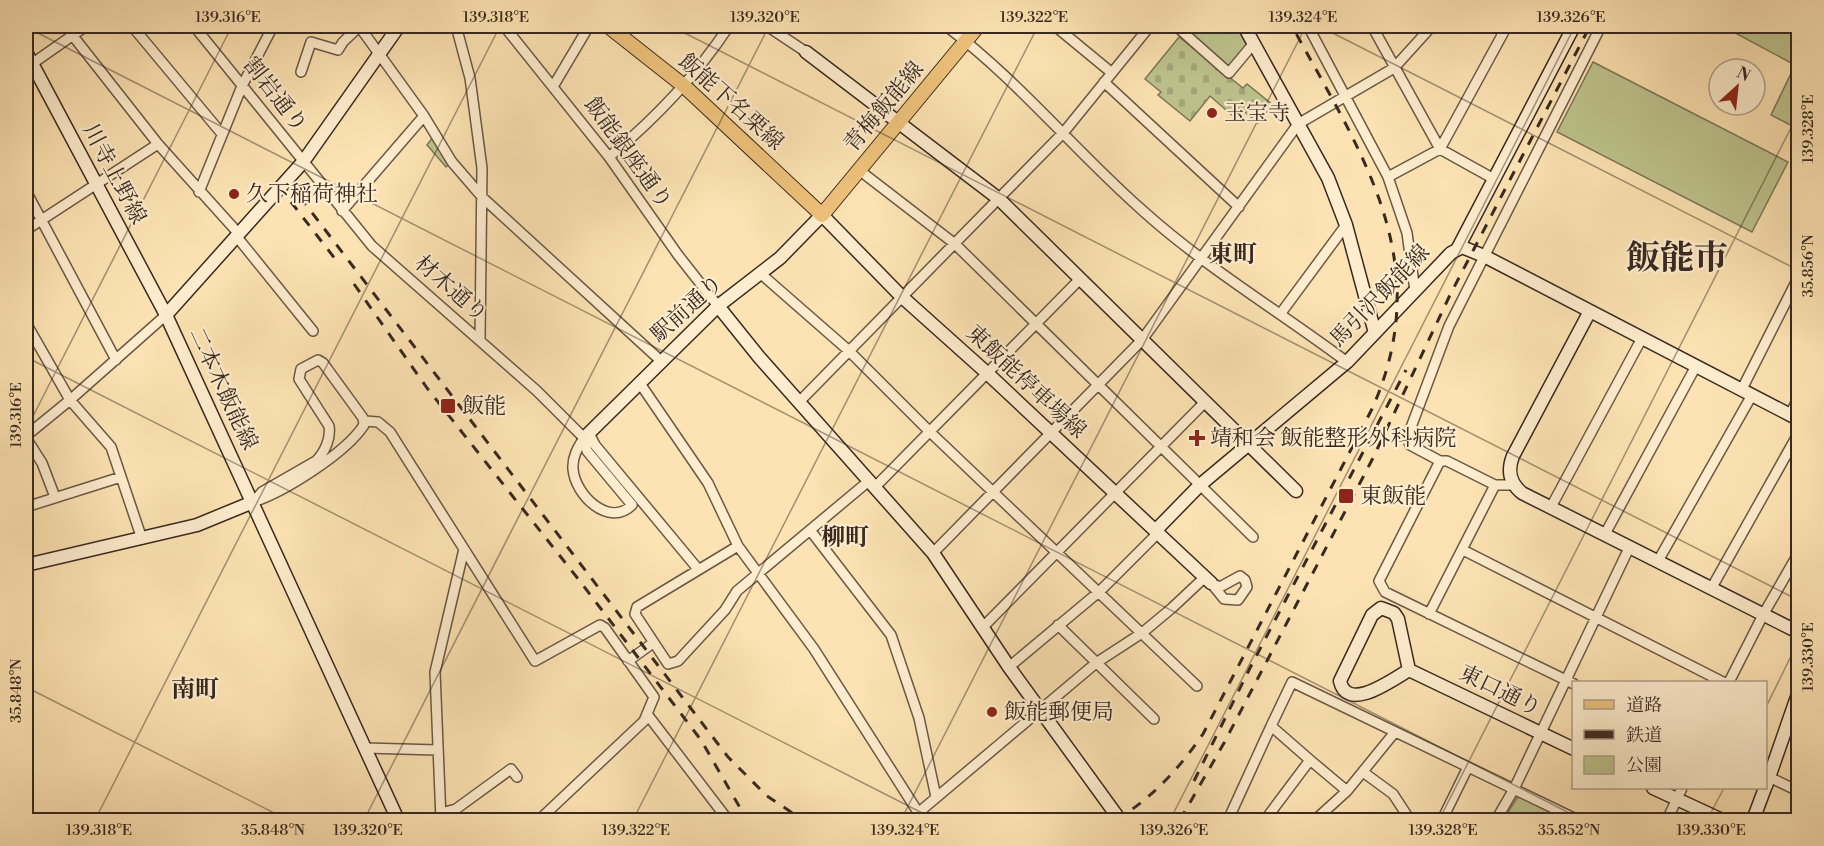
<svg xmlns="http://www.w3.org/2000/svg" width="1824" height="846" font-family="'Libre Bodoni','Noto Serif JP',serif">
<defs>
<pattern id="cemetery-stones" width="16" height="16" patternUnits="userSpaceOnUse" patternTransform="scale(1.5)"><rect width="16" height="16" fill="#bec48e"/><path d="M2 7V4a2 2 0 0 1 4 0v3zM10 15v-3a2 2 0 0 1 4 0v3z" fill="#a4a87a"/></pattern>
</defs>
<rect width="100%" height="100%" fill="#fde3b3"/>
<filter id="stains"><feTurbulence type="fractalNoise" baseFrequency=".00333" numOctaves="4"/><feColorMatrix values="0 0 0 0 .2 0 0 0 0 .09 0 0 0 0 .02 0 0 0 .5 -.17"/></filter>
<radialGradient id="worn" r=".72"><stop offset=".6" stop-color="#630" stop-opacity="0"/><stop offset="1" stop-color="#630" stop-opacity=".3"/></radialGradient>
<!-- cemetery -->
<path fill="url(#cemetery-stones)" stroke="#7b7658" stroke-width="1.5" d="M1179,37L1243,88L1247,84L1273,105L1258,123L1240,108L1233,116L1210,96L1190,121L1158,95L1161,92L1145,79Z"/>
<!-- park -->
<path fill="#bec48e" stroke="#7b7658" stroke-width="1.5" d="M1176,26H1244L1254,43L1229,73Z
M1741,26H1798V129L1771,115L1795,65L1737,34Z
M1593,62L1788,162L1752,232L1557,132Z
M436,133L452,162L446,167L427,145Z
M1520,797L1570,820H1503L1517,798Z"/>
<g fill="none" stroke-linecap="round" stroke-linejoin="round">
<defs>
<path id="street" d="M132,26L222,134
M194,26L372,246L537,391L584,438
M359,26L424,116L452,162L483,198L661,361
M456,26L470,78L482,168L480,340
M504,26L609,157L678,255L718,306
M767,26L806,52
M946,26C1018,80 1075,151 1142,210C1205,267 1279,311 1347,362
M1055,26L1112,73
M1176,26L1229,73L1254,43
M1308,26L1388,177L1407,233L1415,291
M1372,26L1440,149L1494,179
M73,36L158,144L239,234
M26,68L86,26
M301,72L311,42L338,50L343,42L360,26
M1104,82L1239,207
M554,85L589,26
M609,157C656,118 696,76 729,26
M859,170L955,244L1253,537
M1388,177L1440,149L1507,26
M26,191L116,360
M199,192L242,86L273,26
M342,211L424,116
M26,230L158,144
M237,237L313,331
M761,274L848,350L930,432L1197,686
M1281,313L1346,225
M26,323L70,400L111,447L142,539
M318,360L323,363L363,418L364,425C346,453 284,492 253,502L262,492L316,461C325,452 331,438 329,426L299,379L301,369Z
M639,382L708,483L738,546L814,649L923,820
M1742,389L1798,278
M799,402L1064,132L1150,26
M1790,415L1798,398
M365,421L378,422L390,432L464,549L435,672L441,820
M589,433L595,445L698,569
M26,436L70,400L166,315
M26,438L42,463L55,497
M584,438L587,451L632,505C609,528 575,495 573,469C572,457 578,447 584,438Z
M1440,461H1447L1495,485H1514
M876,486L1080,279
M26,507L121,477
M1551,507L1642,338
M810,530L891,635L919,718L936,797
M1605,534L1696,366
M738,546L637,607L635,614L668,664L678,661L725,610L737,591L870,480
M464,549L535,661L600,625L605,628L654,697L644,721L539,820
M1463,550L1723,682
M933,553L1142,340L1298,124L1394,68L1432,26
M1658,561L1752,395
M1240,576L1245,580L1247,587L1238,600L1224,599L1211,583L1220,587Z
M1711,589L1798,434
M1429,614L1495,485
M1058,625L1154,719
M984,626L1205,402
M628,661L653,643
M1009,667L1100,591L1157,534
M1729,682L1763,615L1798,554
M1574,684L1385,592L1379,581L1440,461L1410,445L1407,438L1449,326L1601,26
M647,714L728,820
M365,748L438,750
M1310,760L1347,791
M1363,772L1393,794L1410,820
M1769,777L1798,791
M441,813L456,809L511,769L517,777
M918,813L1096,663L1142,633L1172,608L1204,578
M1228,820L1271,726
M1265,820L1310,760L1271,726L1292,682L1578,820
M1315,820L1347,791L1395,732
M1442,820L1468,767
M1496,820L1514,789L1630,546
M1667,820L1682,788"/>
<path id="secondary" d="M1244,26L1328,178L1346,225L1375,333
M26,52L166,315
M806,52L999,199L1296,491
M1458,248L1574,26
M718,306L759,357L933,553L1009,667L1120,820
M1590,311L1513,456C1507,471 1510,483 1522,493L1798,632
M584,438L718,306L780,258L822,215L901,296L987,373L1211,583
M1155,531L1200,485L1347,362L1451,253L1462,247L1484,256L1798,419
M26,565L197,525L253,502
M1381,608L1394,613L1398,619L1409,670C1395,678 1347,714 1340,681L1372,615Z
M1409,670L1574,749
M1766,786L1798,694
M1653,788L1722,820
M398,820L166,315L303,162L399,26
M1753,820L1765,788"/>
<path id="primary" d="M608,26L684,86L822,215L978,26"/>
</defs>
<!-- street casing -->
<use href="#street" stroke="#695846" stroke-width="12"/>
<!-- secondary casing -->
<use href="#secondary" stroke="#382921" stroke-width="15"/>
<!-- primary casing -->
<use href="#primary" stroke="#382921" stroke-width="16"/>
<!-- street -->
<use href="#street" stroke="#feedce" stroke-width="9"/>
<!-- secondary -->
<use href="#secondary" stroke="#feedce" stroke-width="12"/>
<!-- primary -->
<use href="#primary" stroke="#eec27a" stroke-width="14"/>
<!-- rail -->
<path stroke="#382921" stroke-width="3" stroke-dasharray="10 10" stroke-linecap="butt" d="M300,197L728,757L767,796L803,820
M291,202L336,260
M354,284L427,388L579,580L701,740L747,820
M1194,781L1250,668L1406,370
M1116,820C1152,798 1179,769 1203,734L1372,409C1438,261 1361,153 1292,26
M1180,820L1224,743L1373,458L1450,295L1590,26"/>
</g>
<!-- ticks -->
<path fill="none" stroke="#382921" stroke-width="1.5" stroke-opacity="0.45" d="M671,26L1798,600M1319,26L1798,270M26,27L1583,820M26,357L936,820M26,430L232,26M26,687L288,820M1766,707L1798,642M95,820L500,26M364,820L769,26M633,820L1038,26M901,820L1306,26M1170,820L1575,26M1439,820L1798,114M1707,820L1724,788"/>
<!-- markers -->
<g fill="#8f2418" stroke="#feedce" stroke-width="2">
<circle cx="1212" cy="113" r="6"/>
<circle cx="234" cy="194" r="6"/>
<rect x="440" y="398" width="16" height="16" rx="3"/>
<path d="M1194 429h6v6h6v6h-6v6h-6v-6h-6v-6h6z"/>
<rect x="1338" y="488" width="16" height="16" rx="3"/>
<circle cx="992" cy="712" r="6"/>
</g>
<g text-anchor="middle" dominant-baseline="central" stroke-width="4.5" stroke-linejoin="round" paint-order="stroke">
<!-- street labels -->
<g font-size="22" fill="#382921" stroke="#feedce">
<text transform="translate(275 95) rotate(52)">割岩通り</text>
<text transform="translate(731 102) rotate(42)">飯能下名栗線</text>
<text transform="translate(884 107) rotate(-50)">青梅飯能線</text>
<text transform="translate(628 153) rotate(54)">飯能銀座通り</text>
<text transform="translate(114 174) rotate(62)">川寺上野線</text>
<text transform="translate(451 289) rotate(41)">材木通り</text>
<text transform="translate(1380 296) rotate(-46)">馬引沢飯能線</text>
<text transform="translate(687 309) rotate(-42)">駅前通り</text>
<text transform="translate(1026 382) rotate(43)">東飯能停車場線</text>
<text transform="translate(223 389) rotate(65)">二本木飯能線</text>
<text transform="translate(1500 691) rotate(26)">東口通り</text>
</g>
<!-- poi labels -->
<g font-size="22" fill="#382921" stroke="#feedce" text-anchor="start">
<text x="1224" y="113">玉宝寺</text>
<text x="246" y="194">久下稲荷神社</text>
<text x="462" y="406">飯能</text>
<text x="1210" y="438">靖和会 飯能整形外科病院</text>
<text x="1360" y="496">東飯能</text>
<text x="1004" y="712">飯能郵便局</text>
</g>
<!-- neighbourhood labels -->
<g font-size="24" font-weight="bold" fill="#382921" stroke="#feedce">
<text x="1233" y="255">東町</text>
<text x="845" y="538">柳町</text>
<text x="195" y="690">南町</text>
</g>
<!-- town labels -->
<g font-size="34" font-weight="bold" fill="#382921" stroke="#feedce">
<text x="1677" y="259">飯能市</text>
</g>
</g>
<!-- margin -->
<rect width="1824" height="846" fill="none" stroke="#fde3b3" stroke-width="66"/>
<!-- legend -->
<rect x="1572" y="681" width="195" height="108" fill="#feedce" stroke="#af9f89" stroke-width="1.5"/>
<rect x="1584" y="700" width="30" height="9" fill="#eec27a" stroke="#af9f89" stroke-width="1.5"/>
<text x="1626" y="711" font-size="18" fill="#382921">道路</text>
<rect x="1584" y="730" width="30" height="9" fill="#382921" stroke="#af9f89" stroke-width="1.5"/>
<text x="1626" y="741" font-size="18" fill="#382921">鉄道</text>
<rect x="1584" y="756" width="30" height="18" fill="#bec48e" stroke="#af9f89" stroke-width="1.5"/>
<text x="1626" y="771" font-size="18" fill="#382921">公園</text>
<!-- north arrow -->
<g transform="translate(1737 87) rotate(27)"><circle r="28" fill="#feedce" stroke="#af9f89" stroke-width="1.5"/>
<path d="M0-4.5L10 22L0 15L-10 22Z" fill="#8f2418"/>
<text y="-9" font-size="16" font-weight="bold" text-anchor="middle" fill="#382921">N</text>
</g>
<rect x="33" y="33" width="1758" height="780" fill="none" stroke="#382921" stroke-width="2"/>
<g font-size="15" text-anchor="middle" fill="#382921">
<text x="228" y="22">139.316°E</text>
<text x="496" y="22">139.318°E</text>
<text x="765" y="22">139.320°E</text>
<text x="1034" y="22">139.322°E</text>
<text x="1303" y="22">139.324°E</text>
<text x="1571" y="22">139.326°E</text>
<text transform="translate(1808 129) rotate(-90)" y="5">139.328°E</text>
<text transform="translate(1808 266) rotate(-90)" y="5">35.856°N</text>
<text transform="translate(16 415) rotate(-90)" y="5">139.316°E</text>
<text transform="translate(1808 657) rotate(-90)" y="5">139.330°E</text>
<text transform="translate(16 691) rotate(-90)" y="5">35.848°N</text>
<text x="99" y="835">139.318°E</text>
<text x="273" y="835">35.848°N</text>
<text x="368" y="835">139.320°E</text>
<text x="636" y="835">139.322°E</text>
<text x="905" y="835">139.324°E</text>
<text x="1174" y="835">139.326°E</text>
<text x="1443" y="835">139.328°E</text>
<text x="1569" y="835">35.852°N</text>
<text x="1711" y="835">139.330°E</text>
</g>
<rect width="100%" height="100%" filter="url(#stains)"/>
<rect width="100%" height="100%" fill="url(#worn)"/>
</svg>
